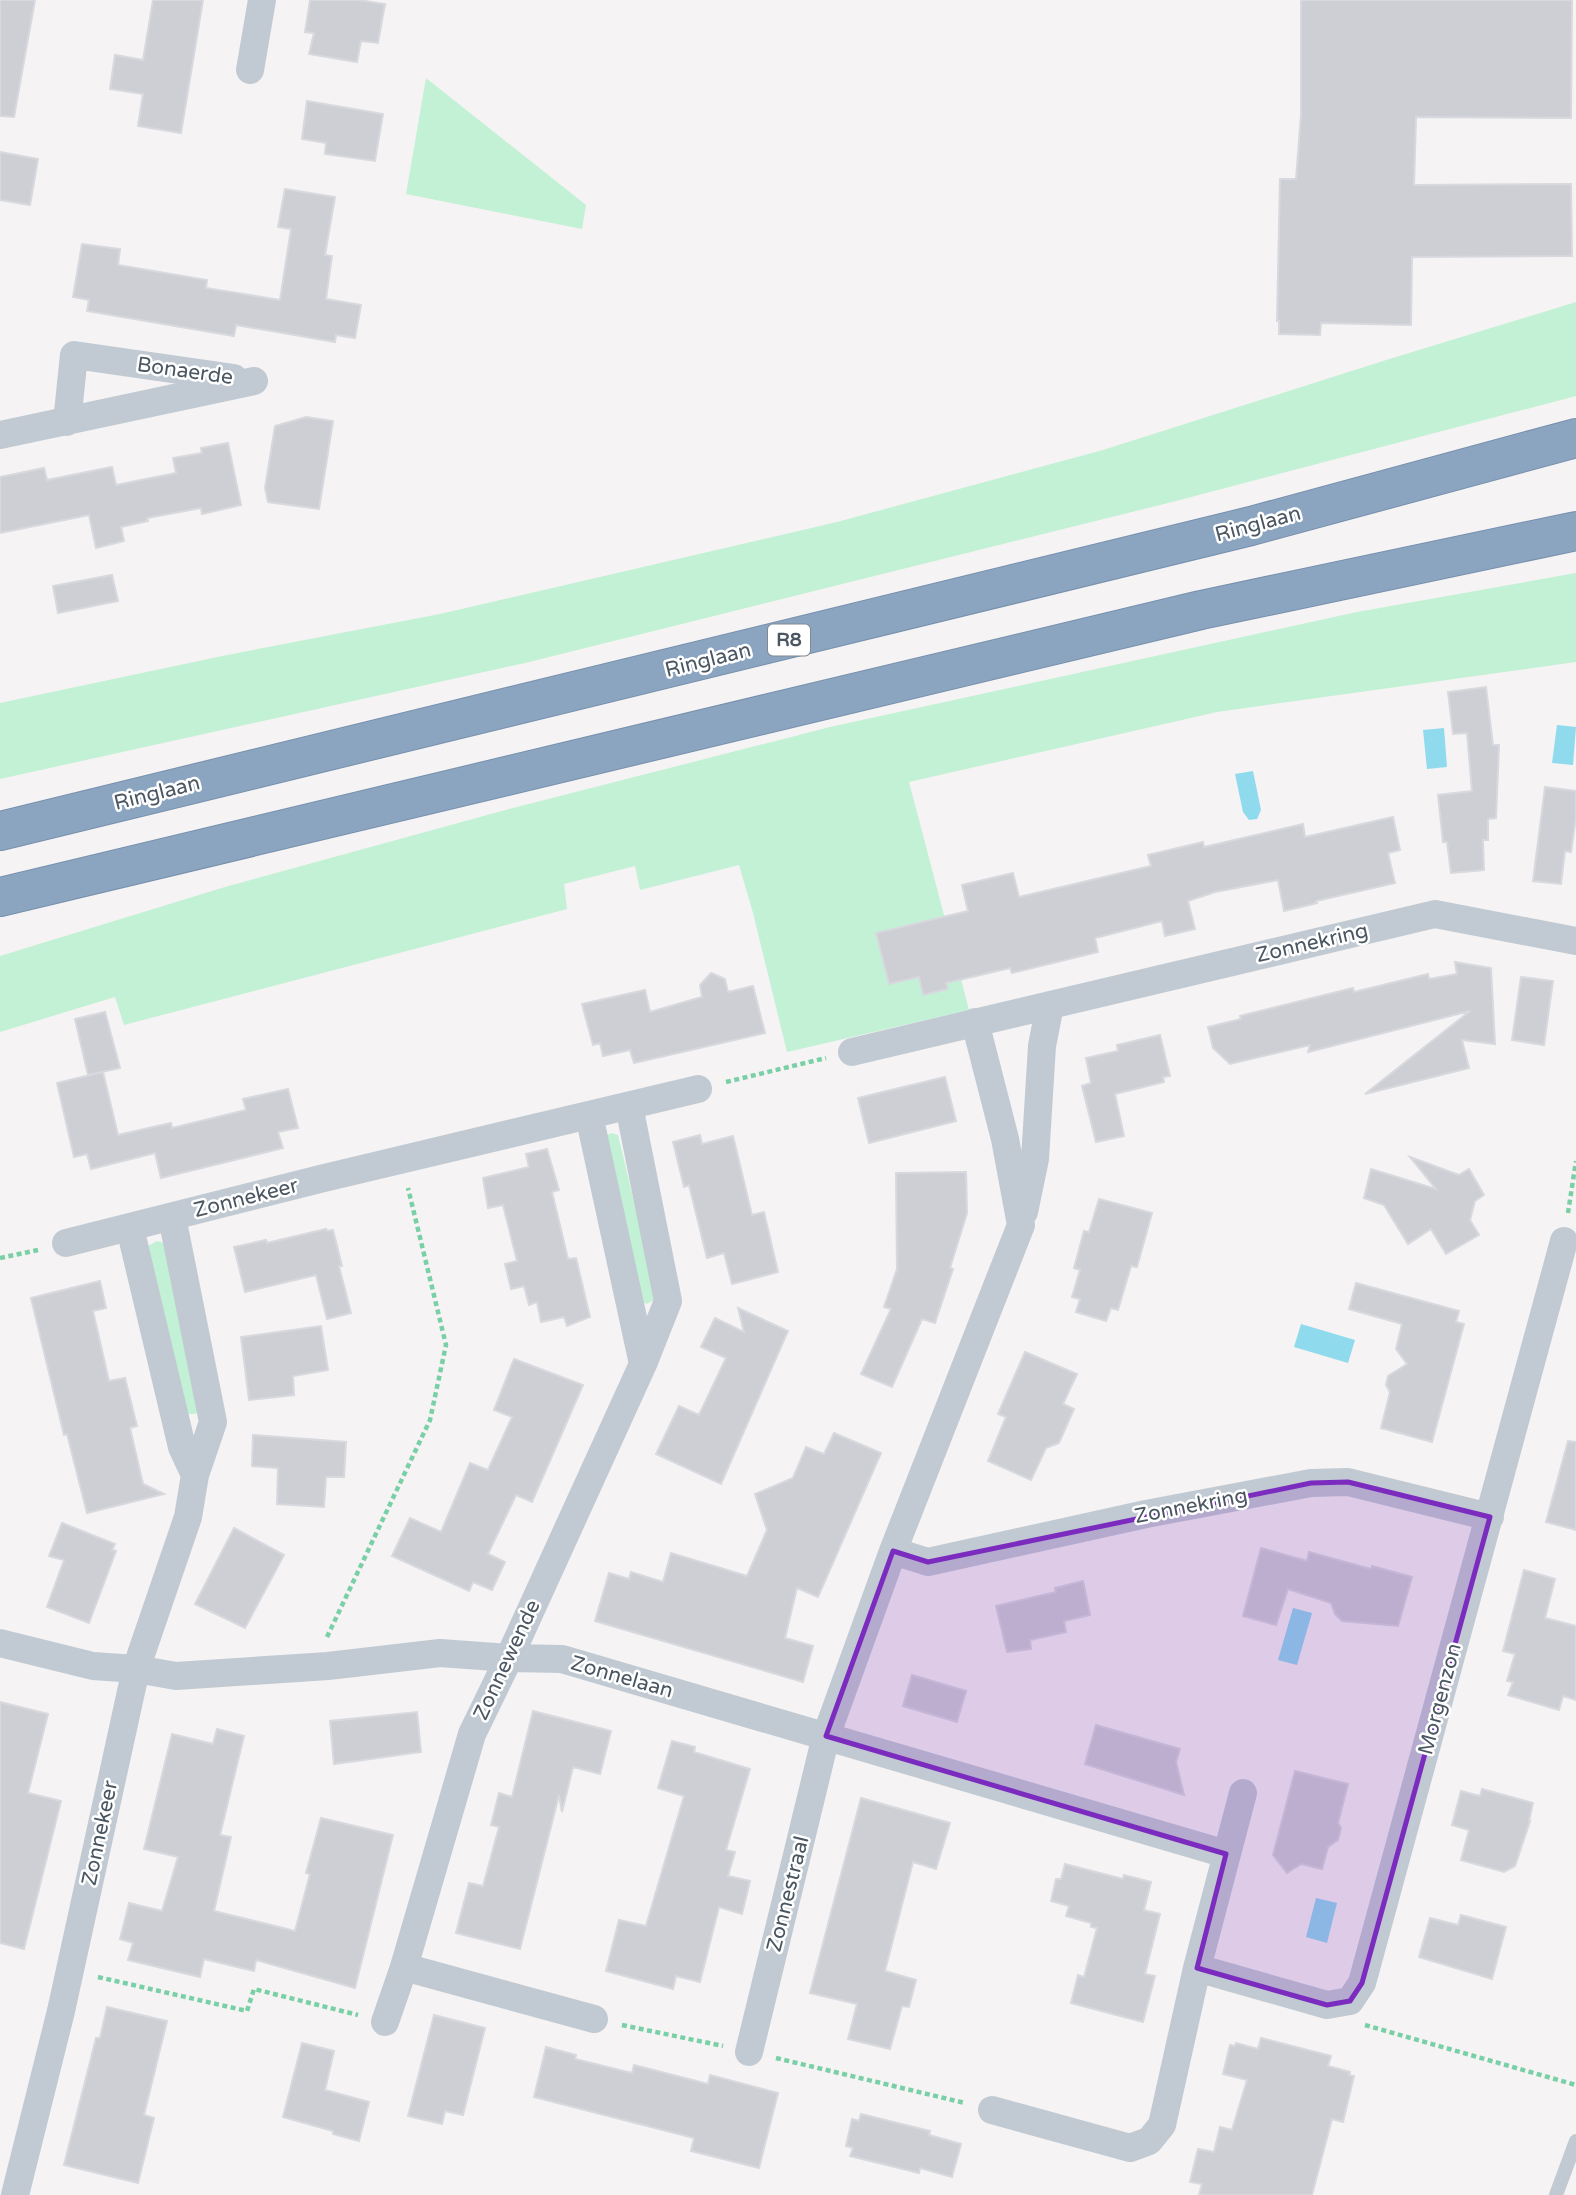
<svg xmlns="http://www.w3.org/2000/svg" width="1576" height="2195" font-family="'Varela Round',sans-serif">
<rect width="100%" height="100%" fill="#f5f3f3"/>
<!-- green -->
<path fill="#c3f1d5" d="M426,78L586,205L582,229L406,194Z
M1576,302V396L1172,502L525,663L0,779V703L227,655L440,614L837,522L1103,450L1383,361Z
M1576,573V662L1217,712L909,782L969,1010L787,1052L753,913L739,865L640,890L635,866L564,884L567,909L124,1025L115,997L0,1032V956L225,887L513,808L830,727L1357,612Z
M611,1133L618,1135L657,1298L647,1304L639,1301L606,1136Z
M157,1241L164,1243L200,1410L195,1414H188L146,1247Z"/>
<!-- water -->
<path fill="#90daee" d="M1557,725L1576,727L1573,765L1552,763Z
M1444,728L1447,767L1427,769L1423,730Z
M1253,771L1261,810L1257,819L1249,820L1243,812L1235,774Z
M1301,1324L1355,1340L1348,1363L1294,1347Z
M1293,1608L1312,1613L1297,1665L1278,1660Z
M1316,1898L1337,1903L1327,1943L1306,1937Z"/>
<!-- building -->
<path fill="#cdcfd5" stroke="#d7d9de" stroke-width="2" d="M0,0H35L14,117L0,116Z
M153,0H203L181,133L138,126L143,94L110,89L115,55L143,60Z
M310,0H358L385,4L378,43L361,41L357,62L309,54L314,33L305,32Z
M1301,0H1572L1571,118L1416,117L1414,185L1571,184L1572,256L1412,257L1411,325L1321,323L1320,335L1279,334V321H1277L1280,179H1296L1301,115Z
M307,101L383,114L375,161L325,154L326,143L302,139Z
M0,152L38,159L30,205L0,200Z
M285,189L335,197L325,255L332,256L326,299L361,305L355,338L336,335L335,342L236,325L234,336L87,311L89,300L73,297L82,244L120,249L118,265L207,280L206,288L280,300L291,229L278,227Z
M306,417L333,421L319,509L268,502L265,488L275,426Z
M228,443L241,505L202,514L201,508L147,518L148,521L121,527L124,541L96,548L89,515L0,533V477L44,468L47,480L112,467L116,485L176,473L173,458L202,453L201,448Z
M112,575L118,601L58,613L53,586Z
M1486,687L1493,745H1499L1496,818L1488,819V840H1483L1484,870L1451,873L1447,842H1443L1438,795L1472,791L1467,733L1453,734L1448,692Z
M1545,787L1576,791V817L1571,852L1565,851L1561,884L1533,881Z
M1393,817L1400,850L1388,853L1395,883L1316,901L1317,903L1284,911L1278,880L1215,892L1188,901L1195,929L1165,936L1162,921L1095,938L1098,952L1012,973L1010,968L946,983L948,989L923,995L919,977L889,984L876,933L968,911L962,885L1013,873L1019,897L1151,866L1148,855L1203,842L1204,847L1303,824L1305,837Z
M1455,962L1491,968L1495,1044L1462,1040L1469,1068L1365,1094L1470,1011L1308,1052L1310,1045L1230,1064L1213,1048L1208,1027L1241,1019L1240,1016L1353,988L1354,992L1428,974L1429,979L1457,974Z
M711,973L725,979L728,992L753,986L765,1033L634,1063L630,1050L603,1056L600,1043L593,1045L582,1004L645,990L650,1012L702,997L700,985Z
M1521,977L1553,981L1544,1045L1512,1040Z
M105,1012L120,1068L88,1075L75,1019Z
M1160,1035L1170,1076L1163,1077L1164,1082L1115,1094L1124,1136L1096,1142L1082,1086L1091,1083L1086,1058L1118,1051L1117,1045Z
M103,1072L118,1135L171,1123L172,1128L246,1110L243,1099L288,1089L298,1128L278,1132L283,1148L161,1178L155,1153L91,1169L87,1154L74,1157L57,1083Z
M945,1077L956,1121L869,1143L858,1098Z
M700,1135L702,1144L733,1136L752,1215L764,1212L778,1272L732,1284L724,1253L707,1258L689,1185L684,1187L673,1142Z
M547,1149L559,1190L552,1192L568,1259L576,1258L590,1317L567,1326L564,1317L541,1322L537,1302L529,1305L524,1286L511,1289L505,1264L517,1261L503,1205L488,1208L483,1178L529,1167L526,1154Z
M1410,1157L1459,1175L1469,1169L1484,1195L1475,1201L1470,1220L1479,1235L1446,1254L1431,1229L1408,1244L1384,1205L1364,1198L1371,1169L1436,1189Z
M966,1172L967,1213L950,1268L953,1269L935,1323L922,1319L892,1387L861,1374L891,1309L884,1307L897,1269L896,1173Z
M1099,1199L1152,1213L1137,1267L1131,1266L1118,1310L1111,1308L1106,1321L1076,1312L1080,1299L1072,1297L1080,1270L1074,1268L1084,1231L1089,1232Z
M326,1229L327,1231L333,1230L342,1266H339L351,1313L327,1319L316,1275L245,1292L234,1247L266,1240L267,1243Z
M100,1281L106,1308L93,1311L109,1381L125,1378L137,1426L130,1428L143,1484L164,1494L87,1513L67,1434L64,1435L31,1298Z
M1356,1283L1459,1311L1456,1322L1464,1324L1432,1442L1381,1428L1390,1392L1386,1385L1388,1376L1407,1364L1396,1349L1402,1324L1349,1309Z
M738,1308L788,1331L721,1484L656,1454L679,1406L699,1415L726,1358L701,1347L715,1318L744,1332Z
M321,1326L328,1370L293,1376L294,1395L249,1400L241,1337Z
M1025,1352L1077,1374L1063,1404L1074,1409L1059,1443L1046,1448L1031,1480L988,1461L1006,1417L998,1414Z
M514,1359L583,1385L532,1502L516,1495L488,1554L505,1562L492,1590L473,1582L469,1591L392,1556L410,1518L441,1532L470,1463L488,1470L512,1417L494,1410Z
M834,1433L881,1453L818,1597L797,1588L785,1638L813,1646L803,1682L595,1621L609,1573L629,1579L631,1572L663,1582L671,1553L747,1576L767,1530L755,1494L793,1478L806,1447L824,1454Z
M253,1435L346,1442L344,1477H326L324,1507L277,1504L278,1468L252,1466Z
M1568,1441L1576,1442V1530L1546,1522Z
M62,1523L115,1544L112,1550L116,1551L89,1623L47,1607L64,1560L49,1556Z
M234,1528L284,1555L245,1628L195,1604Z
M1261,1548L1307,1561L1309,1552L1371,1569L1372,1566L1412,1577L1398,1626L1342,1621L1335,1614L1331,1603L1288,1589L1276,1625L1243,1616Z
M1524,1570L1555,1579L1545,1618L1576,1626V1700L1563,1696L1559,1710L1508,1695L1513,1682L1507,1681L1515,1654L1503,1651Z
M1083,1581L1090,1615L1064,1621L1066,1632L1030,1640L1031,1649L1007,1652L996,1606L1056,1592L1055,1588Z
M912,1675L966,1691L957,1722L903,1706Z
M0,1702L48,1714L28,1793L61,1801L24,1949L0,1943Z
M533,1711L611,1731L600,1774L573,1767L562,1812L559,1795L520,1949L456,1933L469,1883L483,1886L499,1827L491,1825L499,1793L512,1797Z
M417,1712L421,1752L334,1764L330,1721Z
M1096,1725L1180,1749L1176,1762L1184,1795L1085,1764Z
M217,1729L244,1736L220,1835L231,1837L214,1911L295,1931L310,1874L306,1873L321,1818L393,1835L355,1988L256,1960L254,1971L204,1959L200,1977L128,1960L133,1943L120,1939L129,1903L162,1911L178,1857L144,1849L172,1734L213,1744Z
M672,1741L695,1747L694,1752L750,1769L726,1850L735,1852L728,1876L750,1881L742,1914L719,1907L700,1982L676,1976L673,1989L606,1971L619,1920L646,1926L684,1796L658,1788Z
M1295,1771L1348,1784L1338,1823L1341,1828L1338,1840L1328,1847L1322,1869L1301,1864L1287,1873L1273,1855Z
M1482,1789L1533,1803L1529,1821H1530L1515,1866L1504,1872L1461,1860L1469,1830L1452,1825L1461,1791L1480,1796Z
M861,1798L950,1823L936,1869L913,1862L885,1971L916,1980L909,2007L902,2006L890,2049L848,2039L857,2004L810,1993Z
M1065,1864L1123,1879L1124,1875L1151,1882L1144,1910L1160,1914L1145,1974L1155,1976L1143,2022L1071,2003L1078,1975L1084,1977L1097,1928L1091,1927V1923L1066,1916L1069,1906L1051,1901L1056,1879H1061Z
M1461,1915L1506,1927L1492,1979L1419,1957L1430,1918L1458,1925Z
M107,2007L167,2021L144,2115L154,2118L138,2183L64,2165L96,2038H100Z
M434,2015L485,2028L463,2115L445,2111L442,2124L408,2116Z
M1261,2038L1331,2056L1328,2066L1350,2072L1349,2075L1354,2076L1343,2122L1332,2119L1312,2195H1199L1202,2184L1190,2182L1198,2149L1214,2152L1220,2127L1232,2130L1247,2080L1223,2074L1230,2045L1235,2046L1236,2043L1258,2049Z
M302,2043L334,2051L325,2090L369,2102L359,2141L333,2134V2131L283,2117Z
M546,2047L576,2055L575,2059L632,2073L634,2065L708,2084L710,2075L778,2093L759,2168L691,2151L694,2138L534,2097Z
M861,2114L930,2131L929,2135L961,2144L952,2177L920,2168L919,2173L850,2156L853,2148L846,2146L852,2119L859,2121Z"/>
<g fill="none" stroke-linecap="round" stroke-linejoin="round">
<defs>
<path id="highway" d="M0,831L1251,526L1576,438
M0,897L1201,610L1576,531"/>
</defs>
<!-- highway casing -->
<use href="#highway" stroke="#7690ad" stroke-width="40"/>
<!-- path -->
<path stroke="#7ad0a6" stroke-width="4.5" stroke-dasharray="5 3.5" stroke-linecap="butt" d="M726,1082L826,1058
M1568,1213L1576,1161
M0,1258L38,1250
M327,1637L430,1420L446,1345L408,1188
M98,1977L247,2011L254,1989L358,2015
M622,2025L723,2046
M1365,2025L1576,2085
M776,2058L965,2103"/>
<!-- lane -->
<path stroke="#c1cad2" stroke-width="14" d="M1556,2195L1576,2141"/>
<!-- street -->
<path stroke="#c1cad2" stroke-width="28" d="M250,70L262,0
M67,422L74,355L234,378
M0,435L254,381
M852,1052L1435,914L1576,941
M589,1115L643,1364
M1024,1212L1035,1159L1042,1046L1050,1005
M130,1228L182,1447L195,1475
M66,1243L320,1179L698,1089
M893,1551L928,1562L1146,1514L1311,1483L1348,1482L1490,1517
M0,1643L93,1666L136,1669L176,1676L328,1666L440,1653L509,1658L562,1659L1226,1854
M1197,1968L1327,2005L1350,2001L1362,1983L1564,1241
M594,2019L404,1967L472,1734L509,1658L643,1364L668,1301L629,1106
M385,2022L404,1967
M749,2052L826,1736L893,1551L1021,1225L1005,1139L975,1022
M992,2110L1130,2148L1149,2141L1162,2125L1197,1968L1243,1793
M15,2195L61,2011L136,1669L188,1517L195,1475L213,1422L172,1217"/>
<!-- highway -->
<use href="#highway" stroke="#8ba5c1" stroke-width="38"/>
</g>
<!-- marked area -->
<path fill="#7b2cbf" fill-opacity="0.2" stroke="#7b2cbf" stroke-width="5" stroke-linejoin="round" d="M1348,1482L1490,1517L1362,1983L1350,2001L1327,2005L1197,1968L1226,1854L826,1736L893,1551L928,1562L1311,1483Z"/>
<g text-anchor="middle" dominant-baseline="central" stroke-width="5" stroke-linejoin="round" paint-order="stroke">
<!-- shield labels -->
<rect fill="#fff" stroke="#808990" stroke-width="2" x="768" y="624.5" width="42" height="31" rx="5"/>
<g font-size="19" font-weight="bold" fill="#4a5661">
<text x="789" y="640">R8</text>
</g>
<!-- street labels -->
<g font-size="21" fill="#4a5661" stroke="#fff">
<text transform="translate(185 371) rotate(8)">Bonaerde</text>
<text transform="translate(1258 524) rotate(-15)">Ringlaan</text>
<text transform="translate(708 660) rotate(-14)">Ringlaan</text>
<text transform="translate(157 793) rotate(-14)">Ringlaan</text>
<text transform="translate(1312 943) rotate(-13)">Zonnekring</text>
<text transform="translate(246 1198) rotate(-14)">Zonnekeer</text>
<text transform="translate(1191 1506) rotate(-11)">Zonnekring</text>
<text transform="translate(507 1660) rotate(-65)">Zonnewende</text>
<text transform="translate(622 1677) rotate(16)">Zonnelaan</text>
<text transform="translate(1440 1699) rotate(-75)">Morgenzon</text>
<text transform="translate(100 1833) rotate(-78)">Zonnekeer</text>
<text transform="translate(788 1894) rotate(-76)">Zonnestraal</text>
</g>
</g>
</svg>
